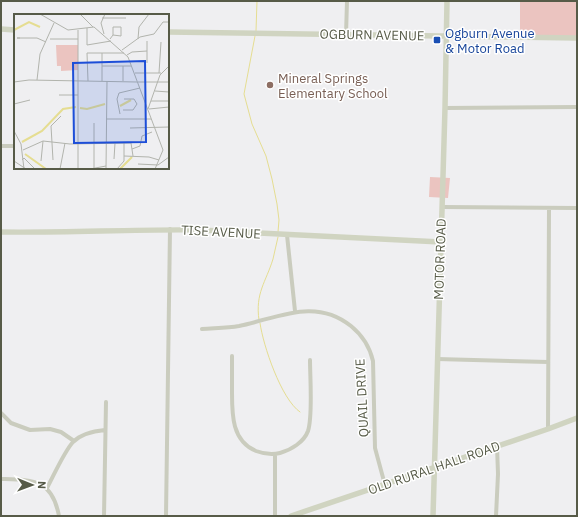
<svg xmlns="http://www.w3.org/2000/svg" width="578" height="517" font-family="'IBM Plex Sans',sans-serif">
<rect width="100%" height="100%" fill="#efeff1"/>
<!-- green -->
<path fill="#ebc4c0" d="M520,1H577V37L520,36Z
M430,177L450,178L448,198L429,197Z"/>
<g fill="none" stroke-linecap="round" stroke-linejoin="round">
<!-- stream -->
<path stroke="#e5dd91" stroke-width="1" d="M256,31L257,1
M255,36L244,94L252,124L266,156L272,179L277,204L279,220L278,232
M259,320C255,293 266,282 273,259C275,252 276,244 278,237
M260,323C263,345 281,399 300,412"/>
<!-- street -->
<path stroke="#caccbe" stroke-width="4" d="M346,35L347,1
M445,108L577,107
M1,146H15
M442,207L577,208
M287,235L295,311
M202,329C214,328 227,328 239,326C278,318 315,297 351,326C362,335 370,348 373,361L375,448L385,485
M232,356C232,368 232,381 232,393C232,415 232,441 256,451C264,454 272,455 280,453C291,450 304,442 308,431C313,416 310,377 310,360
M437,359L548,362
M1,413L11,423L30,430L50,429L61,432L74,441
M548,429L549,208
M1,479C33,480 52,479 59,516
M47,488C54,475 64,452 73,442C81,434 94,431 105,430
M104,516L106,402
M166,516L170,229
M275,516V454
M496,516L498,474L497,446"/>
<!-- secondary -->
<path stroke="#d0d4c1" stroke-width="5.5" d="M1,29L15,30
M168,32L577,38
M1,232C67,233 134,229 200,230L441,242
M291,516L548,429L577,418
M433,516L445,108L447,1"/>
</g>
<!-- markers -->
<rect fill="#1a4fb4" stroke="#fff" stroke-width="1.5" x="433" y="36" width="8" height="8" rx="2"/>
<circle fill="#8d6e63" stroke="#fff" stroke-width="1.5" cx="270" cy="85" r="4"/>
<g text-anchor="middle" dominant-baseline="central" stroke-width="3" stroke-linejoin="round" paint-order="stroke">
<!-- transit labels -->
<g font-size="13" fill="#164399" stroke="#fff" text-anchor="start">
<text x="445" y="33">Ogburn Avenue<tspan x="445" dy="15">&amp; Motor Road</tspan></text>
</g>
<!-- street labels -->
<g font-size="13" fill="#575b48" stroke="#fff">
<text transform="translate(372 35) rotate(1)">OGBURN AVENUE</text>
<text transform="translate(221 232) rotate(3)">TISE AVENUE</text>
<text transform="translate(440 259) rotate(-88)">MOTOR ROAD</text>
<text transform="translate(362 398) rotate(-93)">QUAIL DRIVE</text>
<text transform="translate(434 468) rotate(-19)">OLD RURAL HALL ROAD</text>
</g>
<!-- education labels -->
<g font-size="13" fill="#785e54" stroke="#fff" text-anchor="start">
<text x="278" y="78">Mineral Springs<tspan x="278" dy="15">Elementary School</tspan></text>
</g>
</g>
<!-- overview -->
<g transform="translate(14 14)">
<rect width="155" height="155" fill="#efeff1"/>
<path d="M42,31H64V56L47,57V52H43Z" fill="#ebc4c0"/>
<path fill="none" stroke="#e5dd91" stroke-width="2" d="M0,16L15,8L26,13M106,92L117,86M66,94L73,95L91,90M8,128L28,117L49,95L62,93M11,140L32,155M106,155L118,143"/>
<path fill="none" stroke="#b2b4ad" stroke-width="1" d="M26,0L54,16L80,13L114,43L149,136L141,155M66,0L79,13M88,4H112M73,14V31L97,27M64,16V155M90,20L87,9L91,0M6,24H3H23L32,28M36,25H64M96,25L99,21L107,22V13H99V21M124,25L125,13L135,0M133,27V49M108,36L126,23L140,20L149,8H155M88,39V67M113,41L118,38L133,37M88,52H117M121,59H147M145,59L147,28M23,66L26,40L40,9M74,67L73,39H110M109,67V52M0,68L15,66L123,68M124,68H155M141,77L155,78M45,81H64M110,85H120L123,90M137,87H154M0,90L16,86M134,95L146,61L155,52M135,95L155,93M109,96H119L123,90M106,100L103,85L105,79L126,74M92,105H137M116,114L155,113M0,117L7,130L10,155M117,129L119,142M118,135L126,132L128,122L138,118M9,136L29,127L56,130L117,129M110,142L135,143L145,146M100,145L101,129M8,146L10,144L21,155M39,146L37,112L47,102M0,147L12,155M27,147L29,127M124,150L144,151M144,151L155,143M80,154V109M46,155L51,129M76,155L92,152M92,155L93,67M103,155L110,147V129"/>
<path fill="#1d4ed8" fill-opacity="0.15" stroke="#1d4ed8" stroke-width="2" d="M131,47L132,128L60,129L59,49Z"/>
<rect width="155" height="155" fill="none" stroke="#575b48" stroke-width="2"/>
</g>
<!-- border -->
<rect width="578" height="517" fill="none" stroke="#575b48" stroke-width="4"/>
<!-- north arrow -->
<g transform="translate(32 485) rotate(91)" stroke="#ffffff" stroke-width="3" paint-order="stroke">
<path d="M0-3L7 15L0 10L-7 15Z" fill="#575b48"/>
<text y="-6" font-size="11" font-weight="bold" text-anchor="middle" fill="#575b48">N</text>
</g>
</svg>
